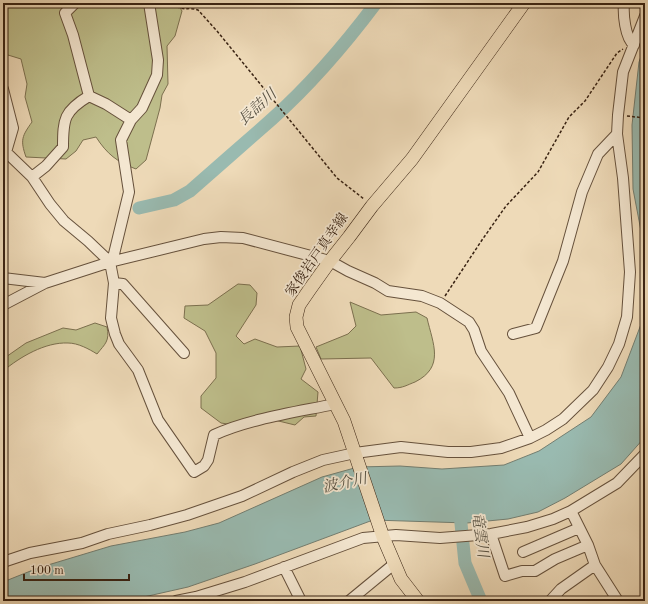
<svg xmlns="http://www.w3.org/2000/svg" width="648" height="604" font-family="'Old Standard TT','Noto Serif JP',serif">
<rect width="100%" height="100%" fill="#eedab8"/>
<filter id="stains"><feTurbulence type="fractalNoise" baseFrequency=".005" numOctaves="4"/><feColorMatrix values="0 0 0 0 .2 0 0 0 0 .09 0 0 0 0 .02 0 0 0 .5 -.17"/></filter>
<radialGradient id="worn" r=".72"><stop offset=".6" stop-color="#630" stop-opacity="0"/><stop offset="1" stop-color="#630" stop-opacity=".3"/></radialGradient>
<!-- green -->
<path fill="#bebe8b" stroke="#7c704f" d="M3,3H177L182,11L175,36L167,46L168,84L162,95L160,108L146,160L136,169C117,162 107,154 96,137L83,140L76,151L66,159L26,157C20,140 22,136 32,122L25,97L27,84L21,59L8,55L3,62Z
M238,284L250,285L257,293L256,305L236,336L244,344L255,339L277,347L300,346L306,369L301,379L318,392L316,416L304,417L295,425L258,416L234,425L221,423L201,408V396L216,378V353L205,331L184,318L185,306L208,305Z
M350,302L381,315L416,312L427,318C433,344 445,367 415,382C407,385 403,388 394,388L371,358L321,359L316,347L348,334L356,326Z
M95,323L107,327C110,341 105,344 97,354C89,349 78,343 68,343C45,342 20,357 3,371V359L26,343L63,328L76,330Z"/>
<!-- water -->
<path fill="#99bab0" stroke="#737e71" d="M645,45V437L621,464L565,498L538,512L508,519L467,523L373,520L255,564L188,587L126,601H3V582L38,568L111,546L185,532L219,523L322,477L358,467L400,466L442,469L504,465L539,451L591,417L621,377L643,319L641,231L633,189L632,125L639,62Z"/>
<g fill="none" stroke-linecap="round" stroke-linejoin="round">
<!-- river -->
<path stroke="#99bab0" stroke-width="13" d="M139,208L174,200L190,191C217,167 245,143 272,119C310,85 346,43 376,3
M459,504L465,563L481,601"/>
<defs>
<path id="minor" d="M75,3L65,13L73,35L89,96
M624,3C623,14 625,38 634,45
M3,89L13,128L6,152
M89,96L106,104L131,120
M3,155L6,152L32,177L50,204L64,221L88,241L110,262L114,283L111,318L115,334L119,344L138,370L158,420L194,472L204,466L208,460L214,435C248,419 297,412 335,404
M32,177L46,166L63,147C63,119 64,111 89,96
M110,262L114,254L129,192L121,140L131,120L142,108L157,75L158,60L149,3
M3,278L45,283
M114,283L123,284L184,353
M3,305L45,283L110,262L204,239L221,237L243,238L330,261L348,271L375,283L388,291L422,296L440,303L469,322L474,330L481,351L509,393L530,438
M513,334L536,328L563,261L582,192L598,154L617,134
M491,534L505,576L522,571H535L555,559L588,545
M523,552L579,528
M3,562L30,553L82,543L108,534L150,525L187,515L242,496L293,472L323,460L355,453L401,447L448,452H471L501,448L530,438L546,430L563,419L593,390L608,367L619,344L627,317L630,272L623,178L617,134L618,115L623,72L645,16
M595,565L618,601
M284,567L301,601
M176,601L196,597L245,582L363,538L396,535L440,538L491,534L527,527L553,519L571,511
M349,601L394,564
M550,601L561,589L595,565L588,545L571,511L617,483L645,454"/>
<path id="major" d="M418,601L401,579L383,537L344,421L297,327L296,317L299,305L310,289L330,261L349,237L372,206L412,159L524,3"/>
</defs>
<!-- minor casing -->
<use href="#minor" stroke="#66513c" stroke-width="12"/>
<!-- major casing -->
<use href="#major" stroke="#392313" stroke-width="14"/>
<!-- path -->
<path stroke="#392313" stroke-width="1.5" stroke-dasharray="3 2" stroke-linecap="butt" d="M173,3C183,13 187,6 198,10L217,31L337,178L364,199
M627,116L645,118
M445,296L482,240L506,206L538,172L569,117L585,101L617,53L623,49"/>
<!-- minor -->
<use href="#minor" stroke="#f4e7d1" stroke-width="10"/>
<!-- major -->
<use href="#major" stroke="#eedab8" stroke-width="13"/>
</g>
<g text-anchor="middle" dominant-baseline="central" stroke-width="3.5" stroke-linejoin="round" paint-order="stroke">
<!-- street labels -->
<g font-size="14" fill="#392313" stroke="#f4e7d1">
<text transform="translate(317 255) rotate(-55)">家俊岩戸真幸線</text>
</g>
<!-- water labels -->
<g font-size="15" font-style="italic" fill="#565042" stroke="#f4e7d1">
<text transform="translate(258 108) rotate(-42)">長詰川</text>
<text transform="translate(345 484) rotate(-12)">波介川</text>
<text transform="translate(479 535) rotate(82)">竜雲川</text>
</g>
</g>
<!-- margin -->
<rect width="648" height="604" fill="none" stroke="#eedab8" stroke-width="16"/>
<rect x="4" y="4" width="640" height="596" fill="none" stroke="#392313" stroke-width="2"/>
<rect x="8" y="8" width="632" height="588" fill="none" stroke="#392313"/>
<!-- scale -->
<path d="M24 574v6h105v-6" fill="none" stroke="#392313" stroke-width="2"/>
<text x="30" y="574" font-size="12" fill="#392313" stroke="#f4e7d1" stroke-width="3" paint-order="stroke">100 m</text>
<rect width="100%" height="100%" filter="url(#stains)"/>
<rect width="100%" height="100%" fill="url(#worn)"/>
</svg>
